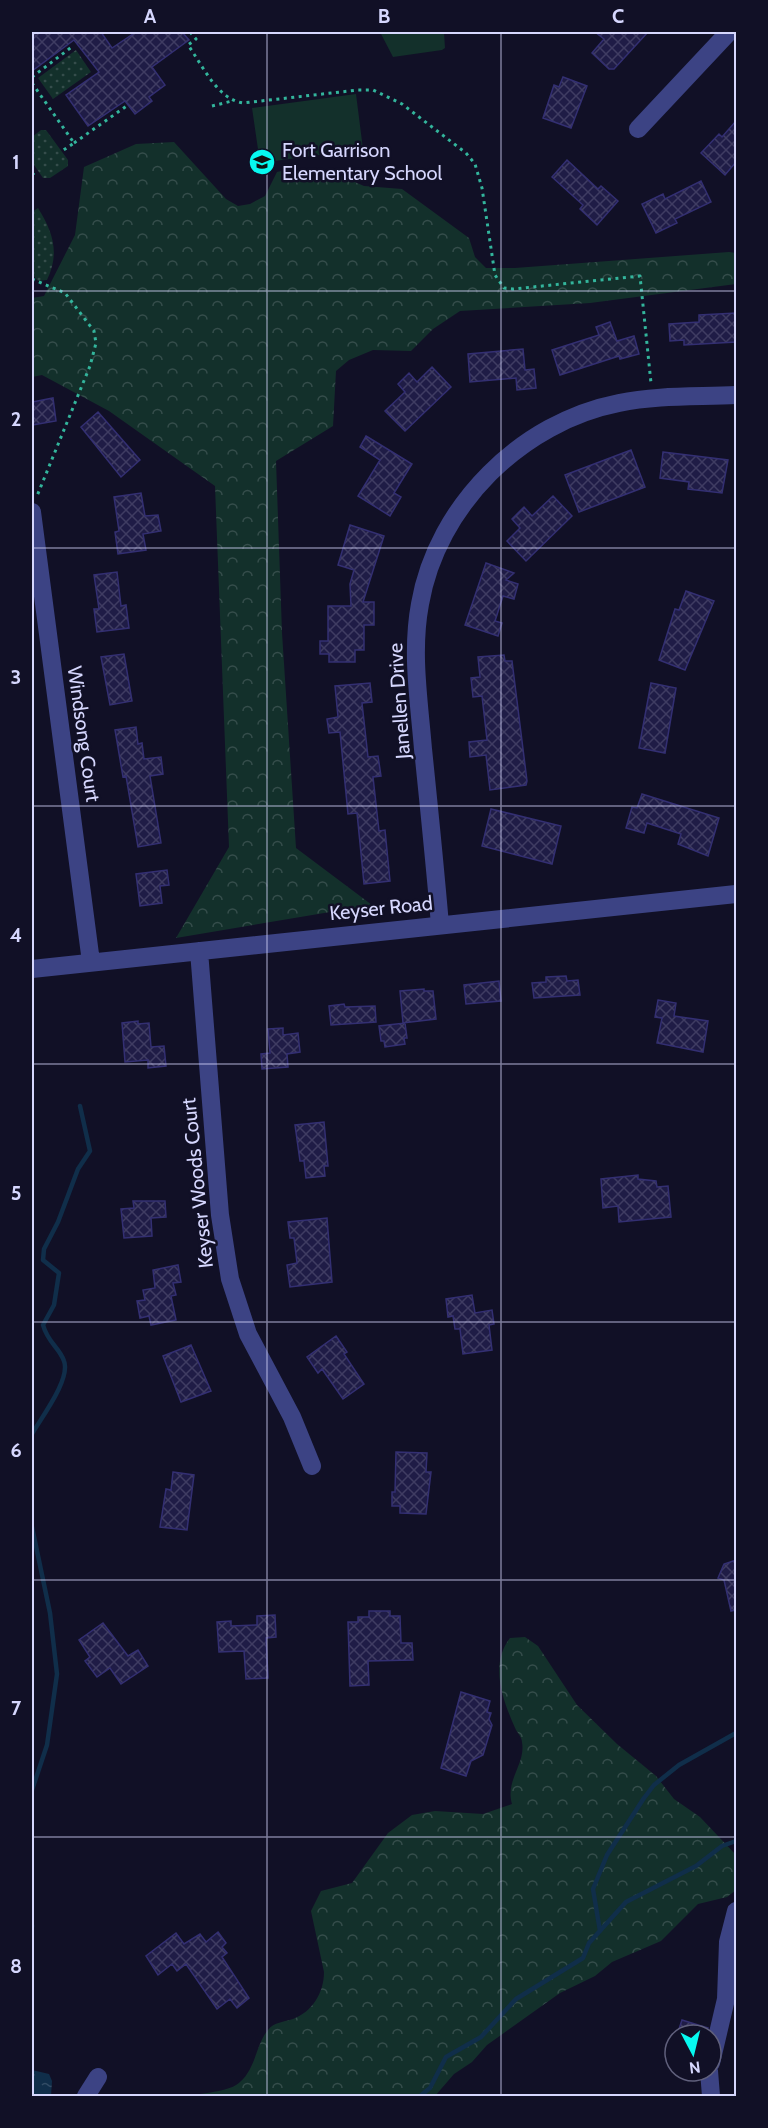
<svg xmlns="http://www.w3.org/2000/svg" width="768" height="2128" font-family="Cabin,sans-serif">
<defs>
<pattern id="grass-dots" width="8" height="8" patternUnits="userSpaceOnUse" patternTransform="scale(1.5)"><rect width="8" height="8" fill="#13302b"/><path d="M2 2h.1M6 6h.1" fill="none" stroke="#354d4b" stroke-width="1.8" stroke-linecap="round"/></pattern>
<pattern id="forest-crowns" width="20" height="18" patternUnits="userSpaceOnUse" patternTransform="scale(1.5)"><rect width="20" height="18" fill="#13302b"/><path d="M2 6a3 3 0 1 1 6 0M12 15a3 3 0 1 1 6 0" fill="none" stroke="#354d4b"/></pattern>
<pattern id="water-ripples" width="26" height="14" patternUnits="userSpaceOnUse" patternTransform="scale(1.5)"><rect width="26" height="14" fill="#102e4a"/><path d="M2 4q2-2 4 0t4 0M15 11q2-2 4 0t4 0" fill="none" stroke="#324c65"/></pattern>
<pattern id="building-cross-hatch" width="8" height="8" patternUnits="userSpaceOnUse" patternTransform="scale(1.5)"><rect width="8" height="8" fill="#1f1c46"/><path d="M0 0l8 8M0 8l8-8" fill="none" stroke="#3f3c62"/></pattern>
</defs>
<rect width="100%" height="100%" fill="#111026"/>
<!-- grass -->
<path fill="url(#grass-dots)" d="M76,50L91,72L53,99L38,78Z
M41,130H46L68,160V166L50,178H43L32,162V137Z
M38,208C53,232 60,253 47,280L38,281L32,274V212Z"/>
<!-- forest -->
<path fill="url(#forest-crowns)" d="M174,142L226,199L238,206L250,204L265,196L277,172L286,170L339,175L364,186L402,189L469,238L475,257L486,268H515L729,252L736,253V284L590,303L460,311L433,329L411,351L373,350L349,360L336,371L333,426L276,461L282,633L296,848L372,905L176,938L229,847L215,486L109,411L42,375L32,377V298L44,296L75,235L84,167L136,144Z
M525,1637L538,1646L577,1705L617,1744L656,1776L674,1799L700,1817L736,1855V1890L727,1897L698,1904L661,1941L612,1962L595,1976L560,1993L487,2045L472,2062L454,2074L435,2096H192C206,2092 230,2092 240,2082C256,2068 256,2044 268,2030C274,2022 284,2022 293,2019C312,2012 324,1993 324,1972L311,1911L321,1891L352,1883L388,1833L412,1815L435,1811L483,1814L512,1804C505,1780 526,1764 522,1742C522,1738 518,1733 516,1730C503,1701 489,1665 510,1638Z"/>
<!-- garden -->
<path fill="#13302b" d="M380,32H444L445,48L442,50L393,57Z
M356,94L363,149L260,163L252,108Z"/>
<!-- water -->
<path fill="url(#water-ripples)" d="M32,2070L49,2074L52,2081L51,2096H32Z"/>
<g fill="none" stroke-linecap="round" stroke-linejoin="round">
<!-- stream -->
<path stroke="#102e4a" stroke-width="4.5" d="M32,1434C41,1418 71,1379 64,1361C59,1347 48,1343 43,1325L54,1305L59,1273L43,1260L44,1249L58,1222L78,1169L90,1151L80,1106
M32,1527L50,1613L57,1674L47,1745L32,1790
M32,1925V1927
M600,1931L593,1889L607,1855L644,1798L654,1785L679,1765L736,1733
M420,2096L430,2088L446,2057L481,2037L516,1999L583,1958L589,1943L626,1902L696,1866L722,1846L736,1841"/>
</g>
<!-- building -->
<path fill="url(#building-cross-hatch)" stroke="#332f72" stroke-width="1.5" d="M32,32H101L112,48L136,32H182L189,40L152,67L165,85L149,97L152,101L135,114L125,101L88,126L66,95L99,72L74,40L32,71Z
M595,32H648L614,69H609L592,53L604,39Z
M563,77L587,86L571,128L543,118L554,85L559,87Z
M736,121V162L725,175L701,153L719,134L722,137Z
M567,160L598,189L601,186L618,201L597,225L580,209L583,205L552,177Z
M701,181L711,202L675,219L677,223L656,233L642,204L663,194L665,199Z
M736,313V342L684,345V340L670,341L669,324L699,322V315Z
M610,322L617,341L634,336L639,354L620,359L619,356L560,375L552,350L599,335L596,327Z
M523,349L525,370L534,369L536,388L517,390L516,378L470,382L468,354Z
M432,367L451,387L405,431L385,411L405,392L398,384L409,373L417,382Z
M53,398L56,421L32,425V402Z
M98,412L140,460L121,477L81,427Z
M366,436L412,464L394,493L401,497L390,516L358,496L380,460L360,447Z
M631,450L645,487L579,512L565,475Z
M663,452L728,460L722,493L688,489L689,482L660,478Z
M141,493L145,516L158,515L161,531L143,534L146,550L118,554L115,532L119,531L114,497Z
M553,496L572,516L526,561L507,541L520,528L512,519L524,507L532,516Z
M350,525L384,536L363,602H374V625H364V650H355V662H329V654H320V641H328V606H351L350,584L354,570L338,565Z
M486,563L514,573L506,580L518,584L514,599L503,596L495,621L502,623L498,636L465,625Z
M117,572L121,606L126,605L129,628L97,632L94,609H99L94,575Z
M686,591L714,601L685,670L659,660L675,609L679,610Z
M124,654L132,701L110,705L101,657Z
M504,655L505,661H512L527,781L526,785L490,790L486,755L470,757L469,742L487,740L482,696L473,697L471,678L480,677L478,657Z
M370,683L372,702L362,703L368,757L378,756L381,776L373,777L379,831L385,830L390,881L364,884L357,813L348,814L340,732L329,733L327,719L338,717L335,686Z
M651,683L676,688L665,753L639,748Z
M136,727L138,744L142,743L144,759L161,757L163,774L150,776L161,843L138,847L126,776L123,777L115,730Z
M642,794L719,818L708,856L678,844L681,834L647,823L644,833L626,828L632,807L637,808Z
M491,809L561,826L552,864L482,846Z
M167,870L169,885L160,886L162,903L140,906L136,874Z
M566,976L567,981L578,980L580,995L534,998L532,983L546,982V977Z
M499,981L501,1001L466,1004L464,985Z
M424,989V991H433L436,1019L403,1023L400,991Z
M658,1000L676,1003L674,1016L708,1021L703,1052L657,1043L662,1018L655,1017Z
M344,1004L345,1007L375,1006L376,1022L331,1025L329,1006Z
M138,1021V1024L149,1023L151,1047L164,1046L166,1066L148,1068V1060L125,1062L122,1023Z
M405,1023L407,1038H404L405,1044L385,1047L384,1041H381L379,1026Z
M283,1028V1035L298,1033L300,1052L287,1054L288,1067L262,1069L261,1054L270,1053L268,1029Z
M324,1122L328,1166H324L325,1176L306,1178L304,1161H300L295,1125Z
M638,1175V1179L656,1181L657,1187L668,1186L671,1217L619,1222L618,1206L603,1208L601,1179Z
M133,1201H165L166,1217L151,1218L152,1236L124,1238L121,1209L134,1208Z
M327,1218L332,1282L290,1287L287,1265L297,1263L294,1238H290L288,1222Z
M178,1265L181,1282L173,1283L176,1295L171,1296L176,1320L151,1325L149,1316L140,1318L137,1301L145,1300L143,1290L155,1288L153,1270Z
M472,1295L475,1313L492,1310L494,1324L489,1325L492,1350L463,1354L460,1329H455L453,1316L448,1317L446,1299Z
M336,1336L347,1352L344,1354L364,1384L343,1399L322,1369L318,1373L307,1357Z
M191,1345L211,1391L181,1402L163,1356Z
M396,1452L427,1453L426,1472H431L426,1514L400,1513V1506H392V1492H395Z
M173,1472L194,1475L187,1530L160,1527L166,1489L171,1490Z
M736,1560V1610L731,1611L724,1580L718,1578L724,1564Z
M369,1611H390V1616H400L401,1643H412L413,1660L368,1661L369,1685L350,1686L348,1622H358V1617H369Z
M275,1615L276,1637L266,1638L268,1678L246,1679L244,1651L219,1652L217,1622L231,1621V1626L257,1625V1616Z
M103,1623L128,1656L138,1650L148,1666L121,1684L110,1668L97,1677L85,1661L90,1657L79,1640Z
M461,1692L490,1701L487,1712L491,1713L489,1719L492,1725L483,1755L471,1761L466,1776L441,1768Z
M218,1932L226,1943L222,1947L227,1953L222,1957L249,1998L237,2008L230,1999L217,2009L186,1964L177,1971L172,1964L158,1975L146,1956L176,1933L184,1944L200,1934L206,1942Z
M682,2020L708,2028L706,2035H677Z"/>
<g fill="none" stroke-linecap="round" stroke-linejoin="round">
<!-- path -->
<path stroke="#33b59c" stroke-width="3" stroke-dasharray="3 4.5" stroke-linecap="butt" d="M190,32L196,39L188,45C203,66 217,99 243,103L358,90H373L402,104L466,153L475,164L482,188L495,275L504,288L513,289L640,276L651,383
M32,77L73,46
M32,83L74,143L62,151
M212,106L232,101
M74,143L128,105
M32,175L37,170
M32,279L65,293L94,331L96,343L90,366L37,496"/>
<!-- minor -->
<path stroke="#3c4384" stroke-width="18" d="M638,129L729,32
M32,512L91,962
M440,925C435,866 429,807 423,749C419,700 411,652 420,604C437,505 522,422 619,403C657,395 698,397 736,395
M199,951L220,1215L230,1279L248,1334L292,1417L312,1466
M32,969L736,894
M711,2063L726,1999L728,1942L736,1911
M709,2071L711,2096
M86,2096L98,2077"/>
</g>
<!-- grid -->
<path fill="none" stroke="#d6d7fe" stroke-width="1.5" stroke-opacity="0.55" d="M267,32V2096M501,32V2096M32,291H736M32,548H736M32,806H736M32,1064H736M32,1322H736M32,1580H736M32,1837H736"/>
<!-- icons -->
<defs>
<symbol id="school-disc" viewBox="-11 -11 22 22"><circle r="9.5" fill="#07f9f0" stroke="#111026"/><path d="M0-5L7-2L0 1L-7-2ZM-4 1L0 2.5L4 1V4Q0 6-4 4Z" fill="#111"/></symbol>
</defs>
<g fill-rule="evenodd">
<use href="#school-disc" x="247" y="147" width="30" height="30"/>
</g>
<g text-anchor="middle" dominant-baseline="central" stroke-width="5" stroke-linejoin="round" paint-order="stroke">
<!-- poi labels -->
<g font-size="20" fill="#d6d7fe" stroke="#111026" text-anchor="start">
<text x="282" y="150">Fort Garrison<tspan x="282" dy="23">Elementary School</tspan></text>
</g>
<!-- street labels -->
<g font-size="20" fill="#d6d7fe" stroke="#111026">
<text transform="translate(399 701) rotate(-94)">Janellen Drive</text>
<text transform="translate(84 734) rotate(82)">Windsong Court</text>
<text transform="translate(381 908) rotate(-6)">Keyser Road</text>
<text transform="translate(197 1183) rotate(-96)">Keyser Woods Court</text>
</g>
</g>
<!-- border -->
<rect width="768" height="2128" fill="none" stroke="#111026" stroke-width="66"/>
<!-- north arrow -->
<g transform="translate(693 2053) rotate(173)"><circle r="28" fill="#111026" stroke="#60607c" stroke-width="1.5"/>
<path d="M0-4.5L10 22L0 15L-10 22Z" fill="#07f9f0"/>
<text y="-9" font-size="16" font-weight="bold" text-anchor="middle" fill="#d6d7fe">N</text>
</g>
<rect x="33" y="33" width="702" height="2062" fill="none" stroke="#d6d7fe" stroke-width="2"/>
<g font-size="20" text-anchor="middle" font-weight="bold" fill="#d6d7fe">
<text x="150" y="23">A</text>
<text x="384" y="23">B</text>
<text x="618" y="23">C</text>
<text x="16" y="169">1</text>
<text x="16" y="426">2</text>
<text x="16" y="684">3</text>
<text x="16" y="942">4</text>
<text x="16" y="1200">5</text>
<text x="16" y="1457">6</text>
<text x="16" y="1715">7</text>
<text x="16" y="1973">8</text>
</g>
</svg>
